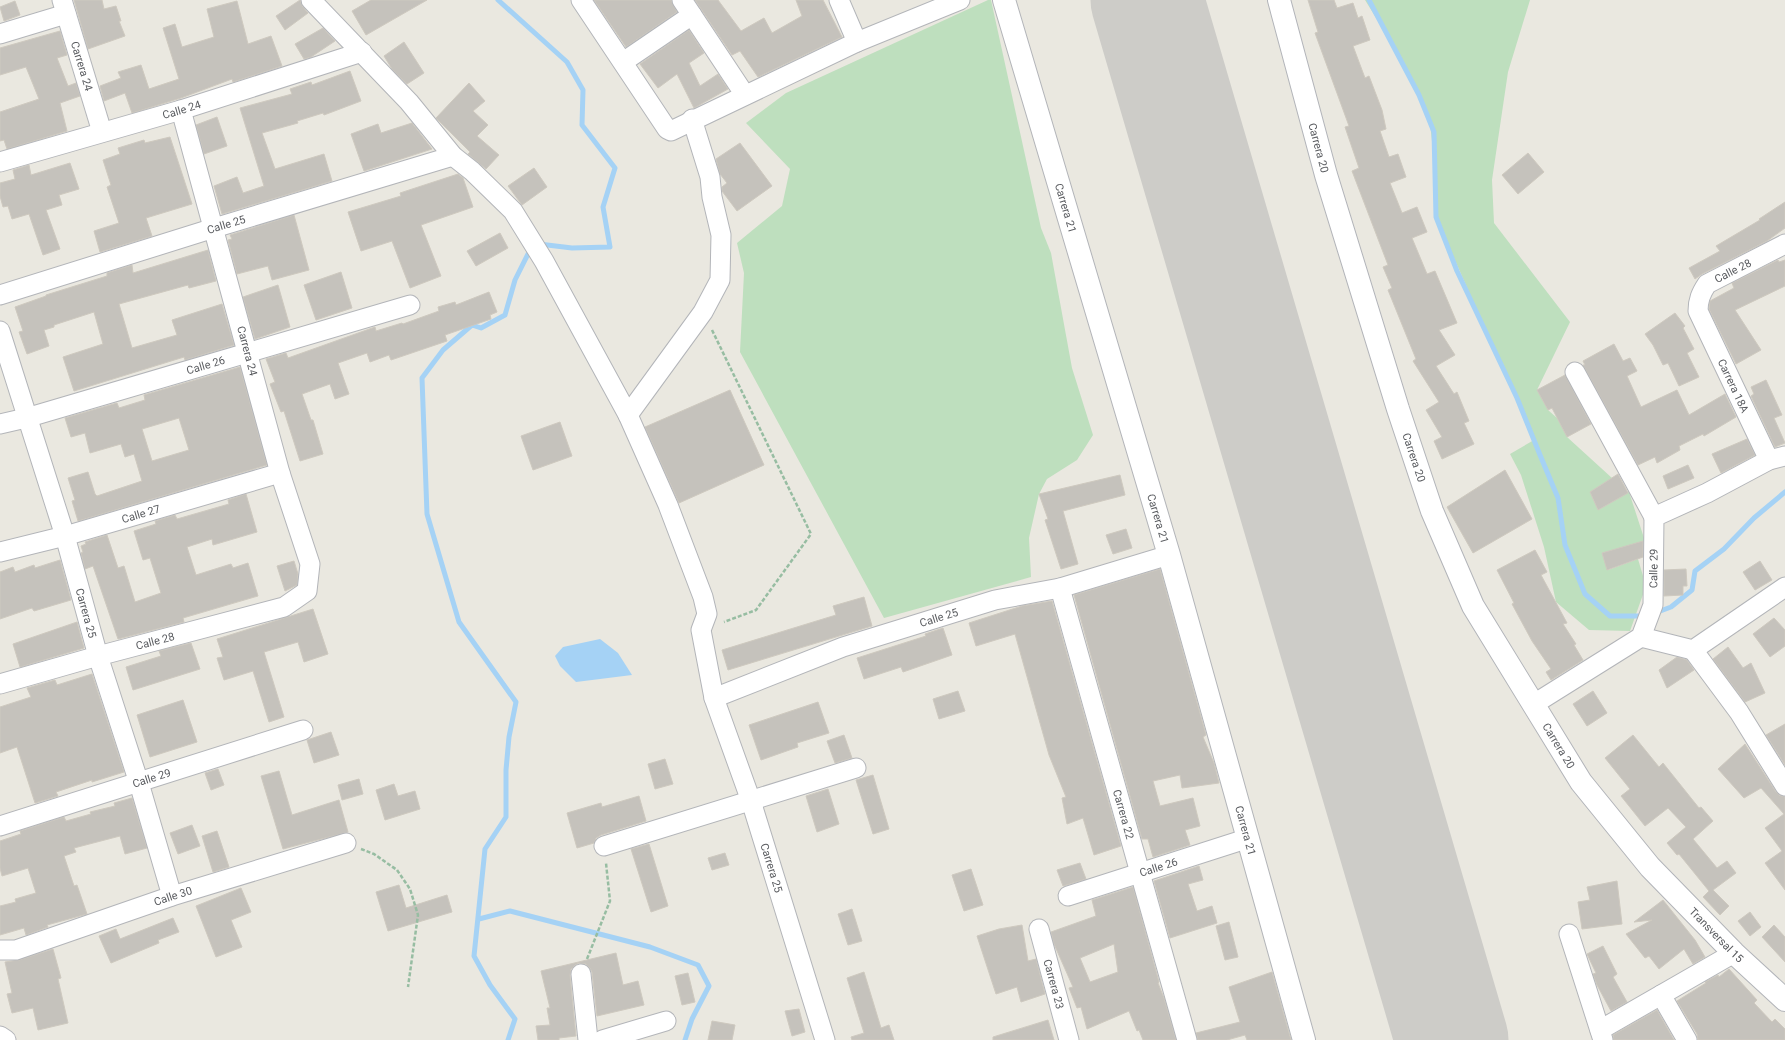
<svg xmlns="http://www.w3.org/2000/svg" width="1785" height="1040" font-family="Roboto,sans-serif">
<rect width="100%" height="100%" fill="#eae8e0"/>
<!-- green -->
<path fill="#bedfbe" d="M988,0H991L1041,228L1051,253L1072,368L1093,435L1077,460L1047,479L1039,494L1029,538L1031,577L884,618L740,352L744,273L737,243L782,206L790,169L746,123L786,93Z
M1365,0H1530L1508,72L1492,180L1494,223L1570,322L1537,390L1548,410L1557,418L1567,437L1612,478L1590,492L1598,510L1629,492L1645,541L1602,553L1608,570L1638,559L1646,586L1630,631L1589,630L1556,602L1544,547L1521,475L1510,454L1534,440L1436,217L1435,169L1430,123L1396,50Z"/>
<!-- water -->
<path fill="#a5d2f5" d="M600,639L618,653L632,675L576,682L560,666L555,656L563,647Z"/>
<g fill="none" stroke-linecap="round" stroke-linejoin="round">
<!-- stream -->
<path stroke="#a5d2f5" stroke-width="5" d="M498,0L567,62L583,90L582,125L615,168L603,207L610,247L572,248L539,244
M1369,0L1419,95L1434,132L1436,217L1457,271L1517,398L1540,455L1558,498L1565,545L1585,594L1610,616H1644
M1655,613L1671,607L1692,590L1695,571L1724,549L1754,518L1785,492
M479,919L510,911L650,947L698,965L709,986L692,1019L685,1040
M508,1040L515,1019L490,985L474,956L485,849L506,817V770L509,737L516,702L459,622L427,514L422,378L443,350L472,325L481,328L505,315L515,280L531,248"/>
<!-- runway -->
<path stroke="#cdccc8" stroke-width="113" d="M1147,0L1452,1040"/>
</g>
<!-- building -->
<path fill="#c5c2bc" stroke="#cec9bf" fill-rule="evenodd" d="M74,0H102L104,9L116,6L121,21H119L125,36L88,49Z
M300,0L303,7L308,13L285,30L276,16Z
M371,0H427L366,35L352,11Z
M594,0H671L677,12L626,47Z
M695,0H718L741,31L764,18L772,33L802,16L796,0H823L842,37L758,77L740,51L732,55Z
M1308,0H1334L1337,8L1353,3L1358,18L1362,16L1370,40L1353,46L1365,78L1369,76L1382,110L1386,129L1380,131L1389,157L1398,154L1406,177L1390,183L1402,213L1417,207L1427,232L1412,238L1427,274L1435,271L1457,323L1439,330L1455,355L1436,366L1454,394L1457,392L1469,421L1464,423L1474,444L1442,459L1434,441L1442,437L1426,410L1439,402L1413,361L1416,359L1388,290L1392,288L1383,267L1388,265L1352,171L1359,168L1345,127L1349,126L1315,33L1318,32Z
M15,1L20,15L4,21L0,7Z
M237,1L248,44L271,36L282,66L233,82L232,79L181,98L132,113L125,93L104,101L100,86L121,78L118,72L141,65L149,89L179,79L163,28L175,24L182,47L214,37L207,9Z
M323,28L335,41L311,57L304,59L295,44Z
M689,30L704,53L689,63L700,86L718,74L728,89L694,108L677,74L658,88L640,64Z
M60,31L67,55L57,58L68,86L76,83L80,96L60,103L67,131L7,149L4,140L0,141V112L39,99L26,67L0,75V48Z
M404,42L424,73L407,84L392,69L384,56Z
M350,71L361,101L324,115L323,113L297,121L298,123L262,133L275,169L324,154L332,181L222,214L214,186L237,177L243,193L264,186L240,108L292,94L290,89L311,82L312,85Z
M469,83L485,101L473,111L488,125L477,136L499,155L486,169L468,154L470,152L436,118Z
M217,117L227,146L204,154L196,125Z
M412,123L432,149L364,171L351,134L378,124L381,133Z
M170,137L192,204L146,218L152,236L100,252L94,231L119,223L107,187L111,185L103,160L120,154L118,148L144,140L145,143Z
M740,143L772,186L737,211L722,191V187L727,183L720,174L716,159Z
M1528,153L1544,172L1518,194L1502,175Z
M70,163L79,189L59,195L62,205L46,210L60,249L43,255L29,214L12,219L8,206L3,207L0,196V183L15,179L13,170L29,165L31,175Z
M534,168L547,187L522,205L508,186Z
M458,174L463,178L473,207L421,225L441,276L410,288L392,241L361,251L348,212L401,196L400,193Z
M1785,202V228L1767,241L1702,274L1695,279L1689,268L1720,251L1716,246L1760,220L1759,219Z
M294,215L309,270L272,280L268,266L237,274L228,240L232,239L230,235Z
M500,233L508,248L476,266L467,251Z
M208,250L216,281L189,288L188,285L119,304L132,348L177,335L172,320L222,304L234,345L185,360L184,357L74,391L63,357L103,344L94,312L54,325V327L44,330L49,346L27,354L19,332L23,331L15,307L46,296V295L107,276V273L132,265L133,273Z
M1778,260L1779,262L1785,260V286L1735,310L1761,350L1736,364L1709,309L1710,301L1734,288L1732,283Z
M341,272L352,308L316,320L304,285Z
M278,285L290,327L255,339L243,297Z
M489,292L497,312L490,315L491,319L445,335L447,341L391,360L389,355L370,362L367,353L338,363L349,394L335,399L330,384L302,394L311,420H313L323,454L300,461L284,411L281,412L270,384L275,382L266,359L286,353L288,358L375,327L376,331L402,323L403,324L439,311L438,307L455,302L456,305Z
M1675,313L1685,326L1683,328L1694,349L1687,353L1699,377L1679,386L1668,363L1663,365L1653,345L1645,334Z
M1614,344L1623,361L1630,358L1637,371L1627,376L1641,407L1677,390L1689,415L1725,394L1736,417L1704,436L1703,434L1679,446L1680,450L1657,463L1655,457L1638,465L1583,365H1585L1583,361Z
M240,367L267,465L78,521L72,501L75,500L68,478L88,472L95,494L97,496L142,481L134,454L125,457L121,444L90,453L85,433L71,437L65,418L117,403L119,408L145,400L144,395ZM179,418L189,450L152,461L142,429Z
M1565,375L1591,424L1567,437L1552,408L1548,410L1537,390Z
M1766,380L1782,415L1774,418L1785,443L1775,447L1751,396L1754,394L1751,387Z
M730,390L764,465L679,503L645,427Z
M560,422L572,456L533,470L521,436Z
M1747,439L1755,455L1721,473L1712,454Z
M1688,465L1694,478L1668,489L1663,476Z
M1505,470L1532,519L1473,553L1447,507Z
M1618,474L1628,493L1598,510L1590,492Z
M1120,475L1125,495L1063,511L1078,564L1061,569L1045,520L1048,519L1039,494Z
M246,494L257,532L213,545L212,539L187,547L196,575L231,564L233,568L248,563L258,596L183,618L184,622L118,639L93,566L85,569L81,553L83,552L81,546L86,544L85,542L107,535L118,568L124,566L135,602L161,593L150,558L143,560L134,531L156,524L155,521L175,515L177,519L229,504L228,500Z
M1126,529L1132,548L1113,554L1106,535Z
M1643,541V557L1607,570L1602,553Z
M1535,550L1547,572L1541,575L1567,623L1563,624L1576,644L1574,645L1583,660L1551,680L1546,672L1551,669L1532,641L1512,604L1514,603L1497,570Z
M60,560L71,600L34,611L32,608L0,619V572L13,567L15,572L34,565L35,568Z
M294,561L298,574L297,585L285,591L277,566Z
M1760,561L1772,580L1755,590L1743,572Z
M1160,569L1206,735L1203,737L1214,763L1219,783L1182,788L1180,775L1153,781L1160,806L1193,798L1200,826L1185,830L1190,845L1153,857L1148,839H1142L1074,595Z
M1686,569L1687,586H1683V595L1664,596V570Z
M864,597L872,626L728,670L722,650L836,615L833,606Z
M1052,601L1121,846L1094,855L1083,818L1067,824L1062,798L1066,797L1049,755L1015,634L976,646L969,623L1022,606Z
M313,609L328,654L304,662L298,642L264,652L284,717L269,722L253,671L224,680L217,658L223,657L217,639Z
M1774,618L1785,630V646L1770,657L1753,634Z
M77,622L84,648L20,667L13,644Z
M943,628L952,655L903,672L901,667L864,679L857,658L926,636L925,634Z
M191,643L200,669L133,690L126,667L161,656L159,651Z
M1728,647L1743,668L1751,663L1765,693L1745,702L1713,659Z
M1677,657L1687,660L1694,670L1667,688L1659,670Z
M92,674L124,772L92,782V780L56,792L58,796L35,803L17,747L0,753V707L31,697L27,688L55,680L57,685Z
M958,691L965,711L939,719L933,699Z
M1593,691L1607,713L1587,726L1573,704Z
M183,700L197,742L150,757L137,715Z
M818,702L829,733L797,743L798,747L761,760L749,725Z
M1785,724V765L1766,735Z
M331,732L339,755L314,763L307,740Z
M844,735L852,758L835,763L827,741Z
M1633,735L1659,767L1663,763L1699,808L1701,807L1713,821L1693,839L1717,868L1727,861L1736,873L1713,890L1729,906L1720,915L1703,897L1709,891L1679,854L1677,855L1667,843L1686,827L1668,808L1645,826L1621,796L1630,789L1605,758Z
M1745,744L1776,792L1779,795L1785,797V890L1765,863L1782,851L1765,828L1784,814L1761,788L1744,798L1718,769Z
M665,759L673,784L655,789L648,764Z
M218,769L224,785L211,790L205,773Z
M279,771L292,815L339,800L348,832L283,849L261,776Z
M873,775L889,829L873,834L856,780Z
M359,779L363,794L342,800L338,785Z
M394,784L398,796L415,791L420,809L385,820L376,790Z
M828,789L839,824L817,832L806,796Z
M639,796L646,821L601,835L596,838L594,843L577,848L567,813L601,803L602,807Z
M132,798L147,848L125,854L120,836L74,848L76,852L64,856L74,886L77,885L87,914L47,925L48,927L26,935L24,928L0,935V906L16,902L15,899L36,893L28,868L2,876L0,868V841L21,834L20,831L64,817L66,821L91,814L90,812L115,806L114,803Z
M192,825L200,846L178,854L170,833Z
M217,831L229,867L213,872L202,836Z
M649,844L668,906L651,912L631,849Z
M725,853L729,865L712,870L708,858Z
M1080,863L1086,879L1063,886L1057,870Z
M1199,866L1203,880L1188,884L1197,911L1212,906L1217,923L1170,938L1154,881Z
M971,869L983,905L964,911L952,875Z
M1617,881L1622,924L1582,929L1578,902L1590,900L1587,887Z
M399,885L406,908L447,895L452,912L388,931L376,892Z
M1133,887L1159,982L1158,983L1164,998L1176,1040H1143L1139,1030L1137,1031L1129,1011L1087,1029L1081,1007L1077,1008L1069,988L1073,987L1054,944L1051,932L1096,916L1092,900ZM1114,944L1118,972L1090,982L1080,958Z
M241,888L251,912L231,920L242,947L216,957L196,906Z
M1663,900L1695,940L1705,957L1693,964L1684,949L1659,969L1649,956L1645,958L1626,934L1652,920L1634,922Z
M852,909L862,941L848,945L838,914Z
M1750,912L1761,927L1750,936L1738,921Z
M173,918L179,932L158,940L159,943L111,963L99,936L116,929L120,939Z
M1229,922L1238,957L1225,960L1216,926Z
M1022,925L1028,961L1036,959L1045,994L1021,1002L1017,987L996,994L977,936L999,929Z
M1774,925L1785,937V962L1762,937Z
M1603,946L1617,974L1613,977L1627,1002L1611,1011L1597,985L1593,974L1596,973L1587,954Z
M53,949L61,978L58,979L68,1023L38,1030L33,1008L12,1013L7,994L12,993L5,962L19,960Z
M616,953L623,985L638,981L644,1005L597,1016L592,972L590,968L586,964L579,963L575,965L571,969L570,975L576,1036L559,1038V1040H538L536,1026L550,1025L547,1008H550L541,971Z
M1729,969L1757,1000L1754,1003L1772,1022L1775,1019L1785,1029V1040H1698L1697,1034L1677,1001L1706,983L1705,982L1718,975L1719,977Z
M864,972L881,1028L889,1025L894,1040H852L851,1037L864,1033L847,978Z
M1272,972L1291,1040H1247L1245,1035L1227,1040H1198L1196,1033L1240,1022L1229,987Z
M688,973L695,1002L682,1005L675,976Z
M799,1009L805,1032L792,1036L785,1011Z
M1657,1010L1674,1040H1614L1613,1035Z
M1048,1020L1054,1040H993V1037Z
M712,1021L735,1025L732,1040H708Z"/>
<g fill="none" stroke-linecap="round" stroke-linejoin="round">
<defs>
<g id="minor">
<path id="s1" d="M62,0L102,132"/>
<path id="s2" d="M311,0L409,102L453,156L472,171L513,211L544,261L628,415L668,505L703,597L707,614L701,630L714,698L751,801L825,1040"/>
<path d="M581,0L667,129L671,131L857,42L960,0"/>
<path d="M682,0L745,95"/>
<path d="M839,0L857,42"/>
<path d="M0,34L66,14"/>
<path d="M623,62L692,15"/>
<path id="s3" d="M0,162L181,110L362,52"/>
<path id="s4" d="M0,295L214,228L453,156"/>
<path id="s5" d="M0,331L65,536L98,656L139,783L172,896"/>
<path d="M1575,372L1654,517"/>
<path d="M628,415L703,312L720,280L721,235L712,197L710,177L692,119"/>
<path id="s6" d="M0,424L26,418L410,305"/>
<path id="s7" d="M1769,460L1698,311C1698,300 1701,293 1707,284L1785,244"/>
<path id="s8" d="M0,552L65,536L280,473"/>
<path id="s9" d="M1060,588L1187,1040"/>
<path d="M1641,637L1693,650L1785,587"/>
<path d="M1693,650L1739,712L1785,786"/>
<path id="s10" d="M0,684L98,656L284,607L307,591L310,564L280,473L181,110"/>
<path id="s11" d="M714,698L843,647L995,600L1060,588L1169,555"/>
<path id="s12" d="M1534,704L1641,637L1653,605L1654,517L1707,493L1769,460L1785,456"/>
<path id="s13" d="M0,826L303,730"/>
<path d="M604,846L856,768"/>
<path id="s14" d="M1068,896L1249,838"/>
<path id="s15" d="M1039,929L1069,1040"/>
<path d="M1569,934L1603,1040"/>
<path id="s16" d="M0,950H16L172,896L346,843"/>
<path d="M581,974L588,1040"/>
<path d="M1661,995L1687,1040"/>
<path d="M1600,1030L1734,953"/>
<path d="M0,1036L6,1040"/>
<path d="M602,1040L666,1021"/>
</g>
<g id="tertiary">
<path id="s17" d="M1004,0L1169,555L1304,1040"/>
</g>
<g id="secondary">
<path id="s18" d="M1279,0L1326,175L1398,409L1432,511L1473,606L1581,782L1650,867L1734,953L1785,1000"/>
</g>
</defs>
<!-- minor casing -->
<use href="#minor" stroke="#b3b5b9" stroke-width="21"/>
<!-- tertiary casing -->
<use href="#tertiary" stroke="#b3b5b9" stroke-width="24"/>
<!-- secondary casing -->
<use href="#secondary" stroke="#b2b4b9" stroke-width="24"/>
<!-- path -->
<path stroke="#97bda2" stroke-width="2.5" stroke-dasharray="4 2" stroke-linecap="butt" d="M712,330L811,534L756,610L724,622
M361,849L374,854L397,870L410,889L418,915L408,987
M587,959L610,901L606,863"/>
<!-- minor -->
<use href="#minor" stroke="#fff" stroke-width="19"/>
<!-- tertiary -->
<use href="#tertiary" stroke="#fff" stroke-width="22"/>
<!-- secondary -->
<use href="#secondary" stroke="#fff" stroke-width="22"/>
</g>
<g text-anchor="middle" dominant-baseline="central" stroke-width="4" stroke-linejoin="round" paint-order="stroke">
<!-- street labels -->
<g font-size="11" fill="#595b5f" stroke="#fff">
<text stroke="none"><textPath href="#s1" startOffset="69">Carrera 24</textPath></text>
<text stroke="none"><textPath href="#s3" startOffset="189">Calle 24</textPath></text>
<text stroke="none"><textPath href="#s18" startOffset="153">Carrera 20</textPath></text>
<text stroke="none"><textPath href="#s17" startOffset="217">Carrera 21</textPath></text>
<text stroke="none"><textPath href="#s4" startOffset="237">Calle 25</textPath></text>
<text stroke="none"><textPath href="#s7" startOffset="223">Calle 28</textPath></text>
<text transform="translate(247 351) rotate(75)">Carrera 24</text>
<text stroke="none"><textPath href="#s6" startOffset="214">Calle 26</textPath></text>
<text transform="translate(1733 386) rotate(65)">Carrera 18A</text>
<text stroke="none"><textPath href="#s18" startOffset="477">Carrera 20</textPath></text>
<text stroke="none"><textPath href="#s8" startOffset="146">Calle 27</textPath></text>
<text stroke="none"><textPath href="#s17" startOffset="541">Carrera 21</textPath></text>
<text stroke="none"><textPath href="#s12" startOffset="197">Calle 29</textPath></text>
<text stroke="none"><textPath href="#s5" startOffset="295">Carrera 25</textPath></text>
<text stroke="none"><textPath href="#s11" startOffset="239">Calle 25</textPath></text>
<text stroke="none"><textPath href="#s10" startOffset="161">Calle 28</textPath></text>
<text stroke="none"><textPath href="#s18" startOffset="801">Carrera 20</textPath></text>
<text stroke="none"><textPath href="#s13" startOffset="159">Calle 29</textPath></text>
<text stroke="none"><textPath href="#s9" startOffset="235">Carrera 22</textPath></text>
<text stroke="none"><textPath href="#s17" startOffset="865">Carrera 21</textPath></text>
<text stroke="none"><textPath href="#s14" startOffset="95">Calle 26</textPath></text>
<text stroke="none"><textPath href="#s2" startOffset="1007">Carrera 25</textPath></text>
<text stroke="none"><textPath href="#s16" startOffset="182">Calle 30</textPath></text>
<text stroke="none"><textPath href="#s18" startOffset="1048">Transversal 15</textPath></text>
<text stroke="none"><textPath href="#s15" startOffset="57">Carrera 23</textPath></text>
</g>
</g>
</svg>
